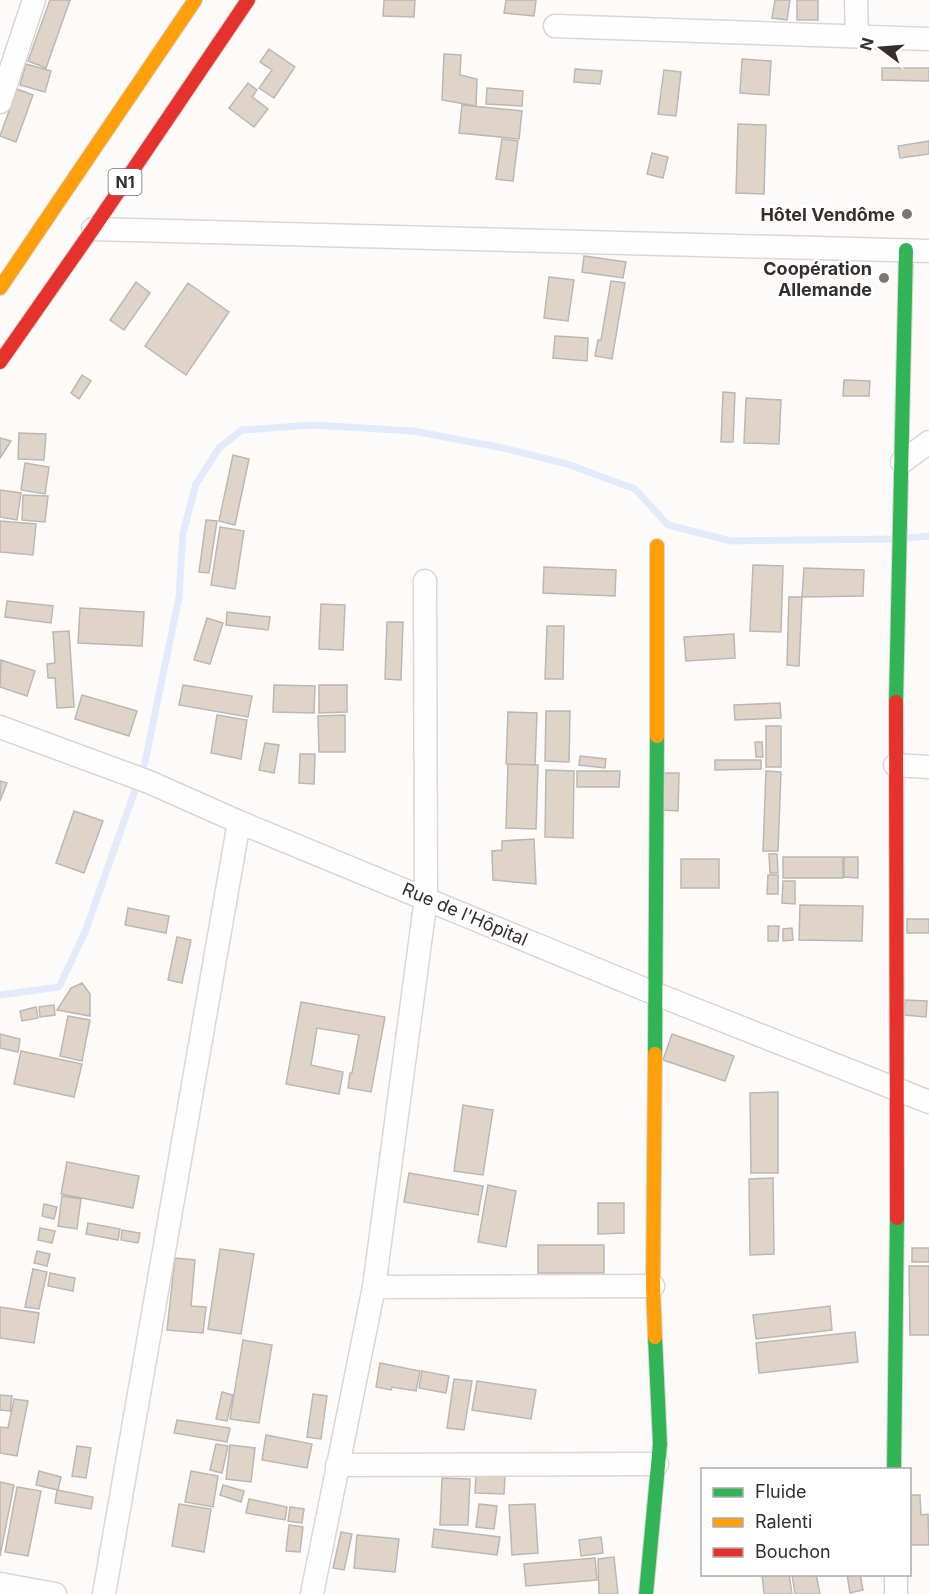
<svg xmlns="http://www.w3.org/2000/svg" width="929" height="1594" font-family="Inter,sans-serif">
<rect width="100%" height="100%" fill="#fdfbf9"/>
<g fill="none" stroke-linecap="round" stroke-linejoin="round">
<!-- stream -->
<path stroke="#e1ebfc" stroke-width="7" d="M909,538L929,536
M0,995L59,987L85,932L145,762L179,597L183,533L196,484L219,448L242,430L312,425L413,431L503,448L567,464L635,489L668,525L731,541L892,539"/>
</g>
<!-- building -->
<path fill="#e0d4c9" stroke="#bab7b4" stroke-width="1.5" d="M50,0H70L46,68L28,61Z
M384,0H415L414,17L383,16Z
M506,0H536L534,16L504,13Z
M775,0H790L787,20L772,18Z
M797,0H818V20H797Z
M269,49L295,67L274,98L259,88L272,70L260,62Z
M444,54L461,55L460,75L477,79L476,106L442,100Z
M742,59L771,61L769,95L740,93Z
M26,64L51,71L45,92L20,85Z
M882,68H929V81L882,80Z
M575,69L602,71L600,84L574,82Z
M664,70L681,72L676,116L658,114Z
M248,83L257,90L252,97L268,109L254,127L229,108Z
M487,88L523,91L522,106L486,104Z
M17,89L33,95L16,142L0,136Z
M462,105L522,111L519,139L459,133Z
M738,124L766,125L764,194L736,193Z
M502,139L518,141L513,181L496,179Z
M929,141V154L900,158L898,146Z
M652,153L668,157L663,178L647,174Z
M584,256L626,262L623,278L582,272Z
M549,277L574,280L568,321L544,318Z
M611,281L625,283L612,359L595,356L598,340H601Z
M136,282L150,293L124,330L110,320Z
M188,283L229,312L186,375L145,346Z
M555,336L588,338L587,361L553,358Z
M82,375L91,381L79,399L71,393Z
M844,380L870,381L869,396H843Z
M723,392L735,393L733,442H721Z
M746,398L781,400L779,444L744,443Z
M19,433L46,434L44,460L18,459Z
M0,438L11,441L0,458Z
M233,455L249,459L235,525L219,521Z
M25,463L49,467L45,494L21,490Z
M0,490L21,493L17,520L0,517Z
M23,495L48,496L45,522L22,520Z
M206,520L217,521L209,573L199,572Z
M0,521L36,524L33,555L0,552Z
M220,527L244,531L235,589L211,585Z
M753,565L783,566L781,632L750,631Z
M544,567L616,570L615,596L543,593Z
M804,568L864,570L863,596L802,597Z
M789,597H802L799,666L787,665Z
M7,601L53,606L51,623L5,617Z
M321,604L345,605L343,650L319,649Z
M80,608L144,612L142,646L78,643Z
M227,612L270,617L268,630L226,625Z
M207,618L223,623L210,664L194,660Z
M387,622H403L401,680L385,679Z
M547,626H564L563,679H545Z
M69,631L74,707L57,708L55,678H48L47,664L55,663L53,632Z
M734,634L735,658L686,661L684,637Z
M1,660L35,671L27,696L0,687Z
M183,685L252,696L248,717L179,705Z
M274,685L315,686L314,713L273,712Z
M319,685H347V712L319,713Z
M82,695L137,711L129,736L75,719Z
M780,703L781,718L735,720L734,705Z
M546,711H570L569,762L545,761Z
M508,712L537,713L535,765L506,764Z
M217,715L247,720L241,759L211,753Z
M345,715V752H319L318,716Z
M766,726H781V767H766Z
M755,742H762L763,757H756Z
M265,743L279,745L274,773L259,770Z
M300,754H315L314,784L299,783Z
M580,756L606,759L605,768L579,765Z
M715,760H761V769L715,770Z
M508,764L538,765L536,829L506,828Z
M546,770L574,771L573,838L545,837Z
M577,771H620L619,787H577Z
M766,771L781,772L778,851H763Z
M664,773H679L678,811L663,810Z
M0,781L7,783L0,801Z
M74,811L103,821L84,873L56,863Z
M534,839L536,884L493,880L492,851L502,850V841Z
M769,854H777L778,873H770Z
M783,857H843V878H783Z
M844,857H858V878L844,877Z
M681,859H719V888H681Z
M768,875H778V894H767Z
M783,881H795V904L782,903Z
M800,905L863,906L862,941L799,940Z
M128,908L169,916L166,933L125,925Z
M907,919H929V933H907Z
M768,926H779L778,941H768Z
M792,928L793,940L783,941V929Z
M177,937L191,940L182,983L168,980Z
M82,983L90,994V1016L57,1010L71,988Z
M905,1000L927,1001L926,1017L904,1015Z
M301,1002L385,1017L371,1092L348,1088L350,1073H352L359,1035L317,1028L311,1065L343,1072L339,1094L286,1084Z
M54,1005L55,1015L40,1017L39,1007Z
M36,1007L38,1018L22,1021L20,1011Z
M68,1016L90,1020L82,1061L60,1056Z
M0,1034L20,1039L18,1052L0,1048Z
M672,1034L734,1056L725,1081L663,1060Z
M21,1051L82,1064L74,1097L14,1084Z
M778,1092V1173H751L750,1093Z
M463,1105L493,1110L483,1175L454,1171Z
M67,1162L139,1176L133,1208L61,1194Z
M409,1173L483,1186L478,1215L404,1202Z
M773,1178L774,1254L750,1255L749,1179Z
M488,1185L516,1191L506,1247L478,1242Z
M62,1196L81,1199L77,1229L58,1226Z
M598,1203H624V1233L598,1234Z
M44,1204L57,1207L54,1219L42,1216Z
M88,1223L120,1229L118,1240L86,1234Z
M40,1228L55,1231L52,1243L38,1240Z
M122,1230L140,1233L138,1243L121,1240Z
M538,1245H604V1273H538Z
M912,1248H929V1262H912Z
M220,1249L254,1254L241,1334L208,1329Z
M37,1251L50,1254L47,1266L34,1263Z
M175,1258L195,1260L191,1306L206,1307L203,1333L167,1330Z
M909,1266H929V1335H910Z
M33,1269L47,1272L39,1309L25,1307Z
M50,1273L75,1278L73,1291L48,1286Z
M830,1306L832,1330L756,1339L753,1315Z
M0,1307L39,1313L34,1343L0,1338Z
M855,1332L858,1362L759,1373L756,1343Z
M243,1340L272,1345L259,1423L230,1419Z
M380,1363L420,1371L416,1391L392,1387L391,1390L376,1387Z
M422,1371L449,1376L446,1393L419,1388Z
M454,1379L472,1381L464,1430L447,1428Z
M477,1381L536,1390L531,1419L472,1410Z
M222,1392L233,1395L227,1421L216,1419Z
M313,1394L327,1396L321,1439L307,1437Z
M0,1395L12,1396L10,1411L0,1410Z
M14,1399L28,1401L17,1456L0,1453V1427L8,1428Z
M177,1420L230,1428L227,1442L174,1433Z
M266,1435L312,1444L307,1468L262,1460Z
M216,1444L228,1446L222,1473L210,1470Z
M230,1445L255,1448L251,1482L226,1479Z
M77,1446L91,1448L86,1478L72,1476Z
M39,1471L61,1477L58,1490L36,1485Z
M191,1471L218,1476L213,1507L185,1502Z
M476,1475L505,1476L504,1494L475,1493Z
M442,1478L470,1479L468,1525H440Z
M0,1482L14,1485L0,1556Z
M223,1485L244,1491L241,1502L220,1495Z
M17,1487L41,1491L28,1556L5,1552Z
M57,1490L93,1497L91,1509L55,1503Z
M910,1495H920L921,1515L928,1514L929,1545H910Z
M249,1499L287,1507L285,1520L246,1513Z
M179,1504L211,1509L204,1552L172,1546Z
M479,1504L497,1506L494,1529L476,1527Z
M535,1504L538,1553L512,1555L509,1505Z
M290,1507L304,1509L302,1523L288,1521Z
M289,1525L303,1527L300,1552L286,1551Z
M434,1529L500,1537L497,1555L432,1547Z
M341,1532L352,1534L344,1570L333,1568Z
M357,1535L399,1539L395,1572L354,1568Z
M601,1537L603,1553L581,1556L579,1540Z
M614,1557L618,1594H599L598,1559Z
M595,1558L597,1580L526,1586L524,1564Z
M762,1574H789L792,1594H764Z
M792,1574H816L820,1594H795Z
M847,1574H860L863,1590L850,1593Z"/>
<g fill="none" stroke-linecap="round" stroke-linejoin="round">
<defs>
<path id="street" d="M856,0L857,36
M555,26L929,39
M0,102L34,0
M93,229L929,251
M902,462L929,442
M0,727L149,782L239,822L656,994L929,1102
M895,765L929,767
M374,1287L653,1286
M337,1465L657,1464
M896,1574V1594
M0,1584L55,1594
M104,1594L239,822
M312,1594L374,1287L426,898L425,581"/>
<path id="fast" d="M896,702L906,250
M655,1054L657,736
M894,1470L897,1218
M646,1594L660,1444L655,1337"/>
<path id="slow" d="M0,288L195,0
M657,736V546
M655,1337L653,1286L655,1054"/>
<path id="jam" d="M0,362L93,229L248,0
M896,702L897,1218"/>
</defs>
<!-- street casing -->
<use href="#street" stroke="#dbd6d4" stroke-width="25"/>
<!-- fast casing -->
<use href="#fast" stroke="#dbd6d4" stroke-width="16"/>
<!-- slow casing -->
<use href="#slow" stroke="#dbd6d4" stroke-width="16"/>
<!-- jam casing -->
<use href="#jam" stroke="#dbd6d4" stroke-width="16"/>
<!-- street -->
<use href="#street" stroke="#fffefe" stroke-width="22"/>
<!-- fast -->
<use href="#fast" stroke="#30b455" stroke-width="14"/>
<!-- slow -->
<use href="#slow" stroke="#ff9f0a" stroke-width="14"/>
<!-- jam -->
<use href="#jam" stroke="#e5322d" stroke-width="14"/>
</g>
<!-- markers -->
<g fill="#7b7673" stroke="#fff" stroke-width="2">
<circle cx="907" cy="214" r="6"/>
<circle cx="884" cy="278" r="6"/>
</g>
<g text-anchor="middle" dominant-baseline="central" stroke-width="4.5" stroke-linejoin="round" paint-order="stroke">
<!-- shield labels -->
<rect fill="#fff" stroke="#726d6b" stroke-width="1.5" x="108.5" y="169" width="33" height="26" rx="4.5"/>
<g font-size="16" font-weight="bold" fill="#352e2b">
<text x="125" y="182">N1</text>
</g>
<!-- poi labels -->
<g font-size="18" font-weight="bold" fill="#352e2b" stroke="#fff" text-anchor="end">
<text x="895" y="214">Hôtel Vendôme</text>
<text x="872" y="268">Coopération<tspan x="872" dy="21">Allemande</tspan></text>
</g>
<!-- street labels -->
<g font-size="18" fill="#352e2b" stroke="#fff">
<text transform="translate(465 914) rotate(23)">Rue de l'Hôpital</text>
</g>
</g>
<!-- legend -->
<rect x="701" y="1468" width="210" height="108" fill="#ffffff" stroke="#aeabaa" stroke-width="1.5"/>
<rect x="713" y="1488" width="30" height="9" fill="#30b455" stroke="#aeabaa" stroke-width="1.5"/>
<text x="755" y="1498" font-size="18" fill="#352e2b">Fluide</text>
<rect x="713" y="1518" width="30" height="9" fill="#ff9f0a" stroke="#aeabaa" stroke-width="1.5"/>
<text x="755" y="1528" font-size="18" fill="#352e2b">Ralenti</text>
<rect x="713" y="1548" width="30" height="9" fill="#e5322d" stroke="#aeabaa" stroke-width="1.5"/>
<text x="755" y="1558" font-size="18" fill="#352e2b">Bouchon</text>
<!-- north arrow -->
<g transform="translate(881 48) rotate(286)" stroke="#ffffff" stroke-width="4.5" paint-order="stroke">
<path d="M0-4.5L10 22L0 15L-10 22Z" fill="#352e2b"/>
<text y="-9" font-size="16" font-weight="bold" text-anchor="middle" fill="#352e2b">N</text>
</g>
</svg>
